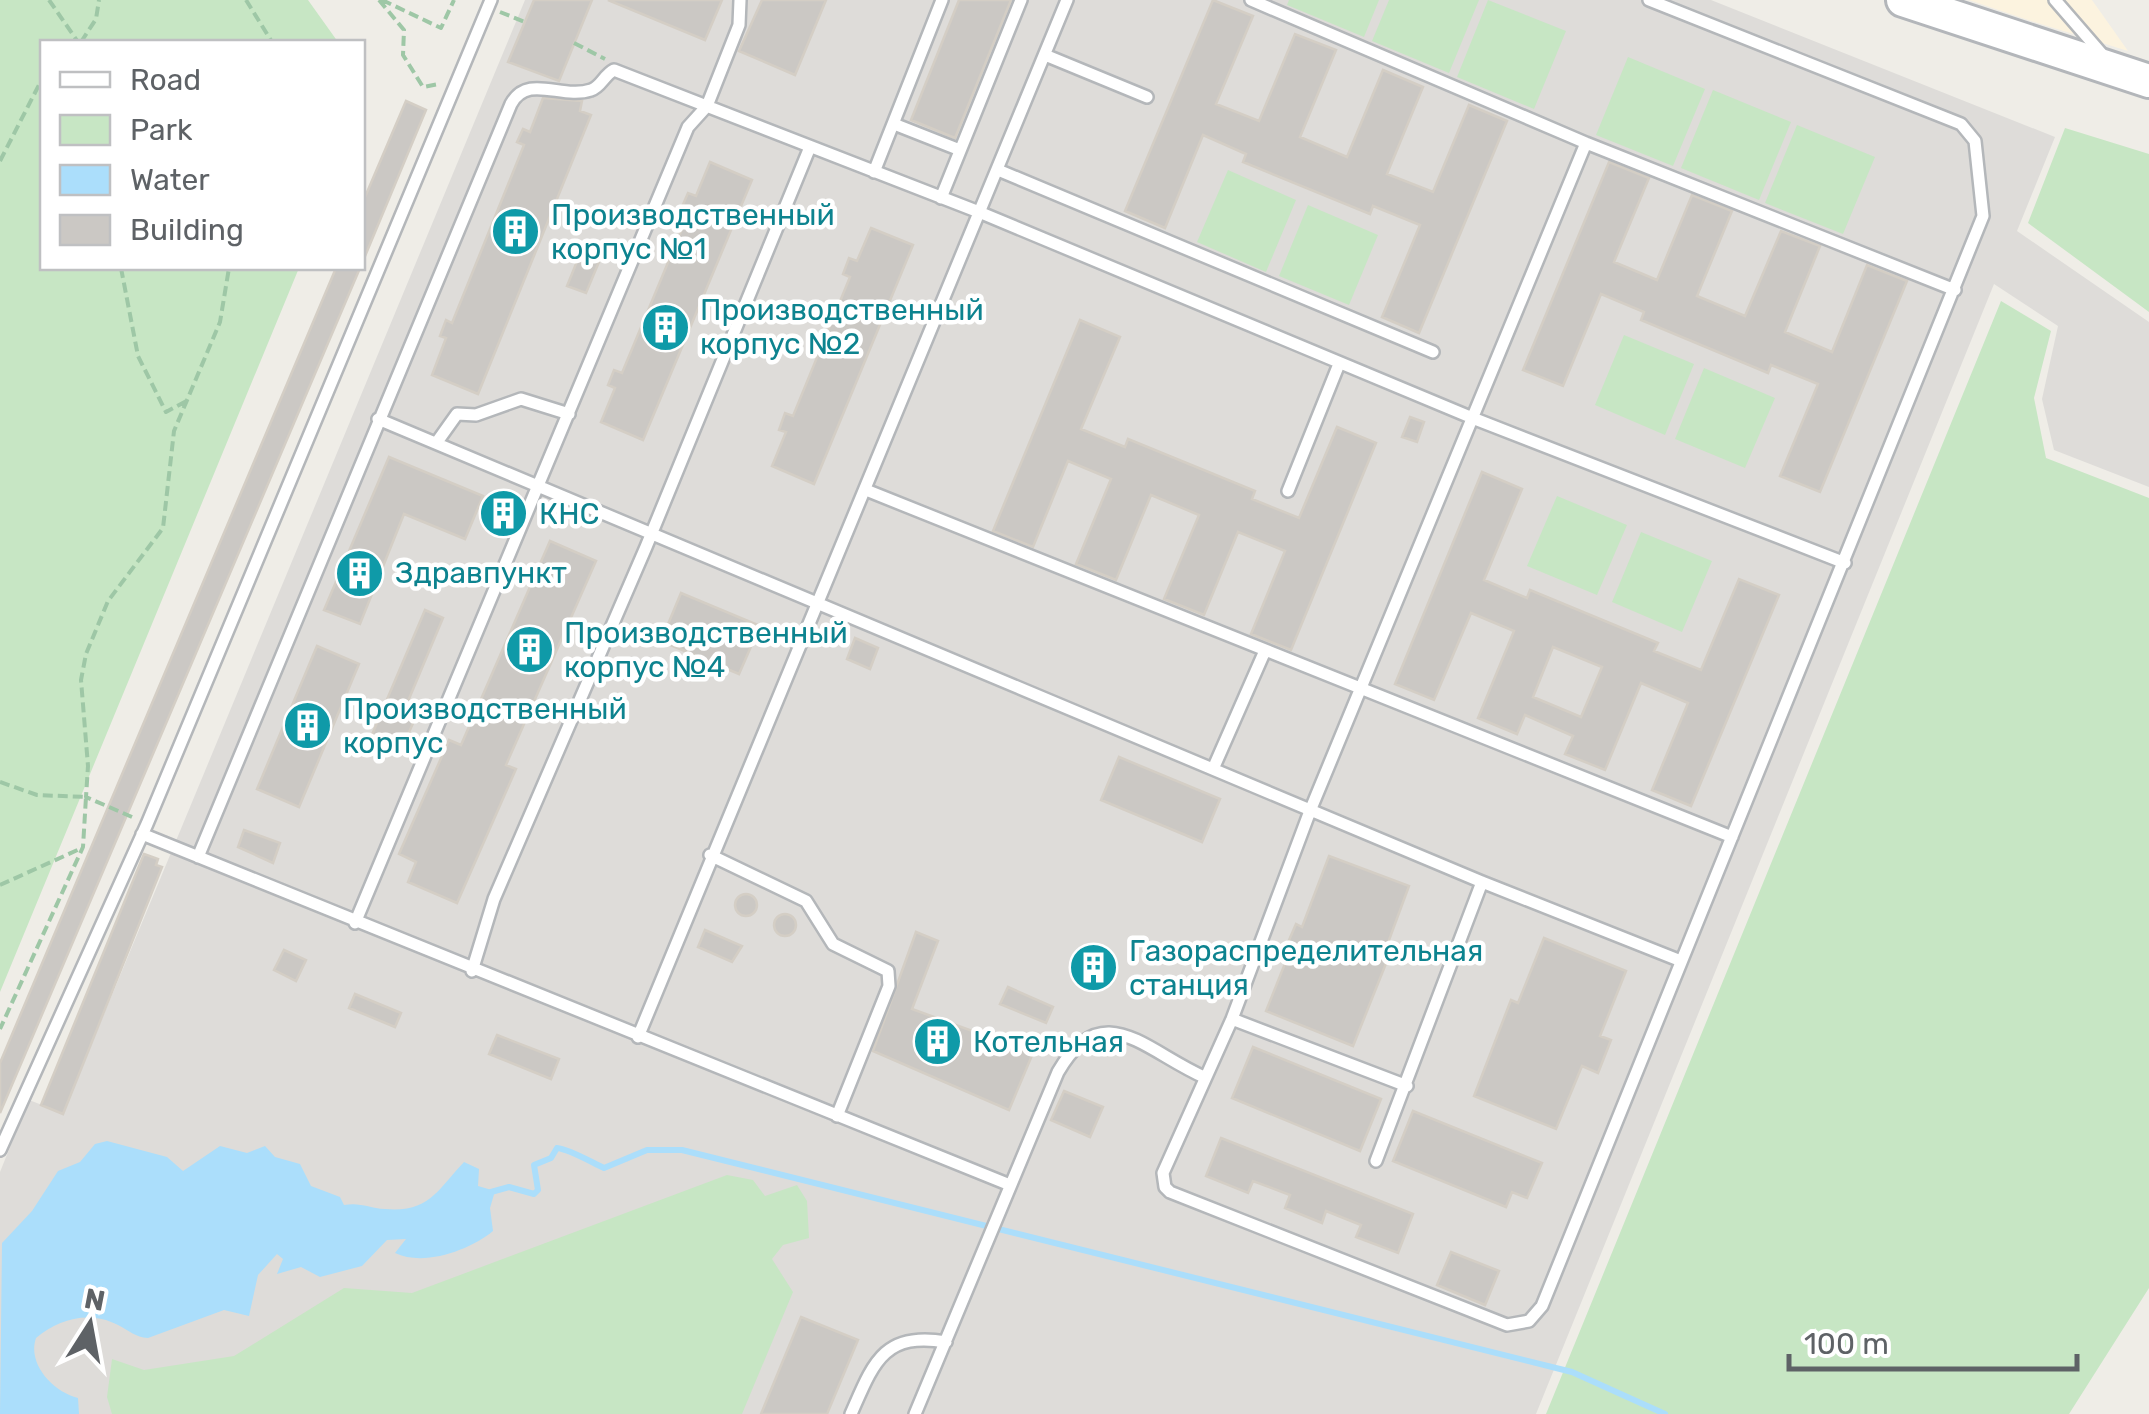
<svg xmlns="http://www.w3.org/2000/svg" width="2149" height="1414" font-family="Rubik,sans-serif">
<rect width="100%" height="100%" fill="#efede7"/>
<!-- commercial -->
<path fill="#fcf3df" d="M1969,0H2092L2128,51L2031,21Z"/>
<!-- industrial -->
<path fill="#dedcd9" d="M525,0H1711L2055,137L2017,231L2149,322V487L2054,450L2042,399L2058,326L1994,284L1536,1414H0V1172L29,1100L63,1113Z"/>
<!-- green -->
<path fill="#c7e6c4" d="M0,0H308L338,42H42V268H299L0,992Z
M1289,0H1379L1364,37L1287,5Z
M1389,0H1479L1449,73L1372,41Z
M1488,0L1566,31L1534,109L1457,77Z
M1628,57L1705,89L1673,166L1596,135Z
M1713,90L1791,122L1759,200L1681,168Z
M1797,125L1875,157L1843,234L1765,203Z
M2065,128L2149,154V312L2028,223Z
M1228,170L1296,200L1266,272L1197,242Z
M1308,205L1378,235L1349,305L1279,276Z
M2001,301L2051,331L2034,398L2046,458L2149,498V1288L2069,1414H1546Z
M1624,335L1694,364L1665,435L1595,405Z
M1704,368L1775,398L1745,468L1675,439Z
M1557,496L1627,525L1597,595L1527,566Z
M1641,532L1712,561L1682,632L1612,602Z
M727,1175L753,1180L765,1196L797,1185L807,1201L809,1238L783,1245L772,1259L793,1292L742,1414H112L107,1397L112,1359L144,1370L234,1356L344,1288L412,1293Z"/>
<!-- water -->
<path fill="#abdefb" d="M107,1141L167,1157L183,1171L220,1146L247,1153L265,1146L275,1157L300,1164L311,1186L340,1197L344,1205C360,1202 369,1208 385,1209C430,1213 438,1189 464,1162L479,1169L478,1186L495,1191L490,1208L493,1231C470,1250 424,1267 395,1253L406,1239L387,1240L362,1266L320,1277L301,1267L277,1274L283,1259L277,1254L258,1275L249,1316L224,1310L148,1338C135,1337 130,1331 118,1325C89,1310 59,1319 36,1338C27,1364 53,1392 78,1398L79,1414H0L2,1243L32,1211L58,1171L80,1162L95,1144Z"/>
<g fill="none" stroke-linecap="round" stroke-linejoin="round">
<!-- stream -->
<path stroke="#abdefb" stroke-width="6" d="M491,1192L509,1187L534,1194L538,1190L534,1165L551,1158L557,1148C569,1149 591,1162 604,1168L647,1150H682L1572,1372L1665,1414"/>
</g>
<!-- building -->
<path fill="#cbc8c4" stroke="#d4cec5" stroke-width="2.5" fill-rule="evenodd" d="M534,0H592L559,81L508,62Z
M608,0H722L705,40Z
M762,0H826L795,75L739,51Z
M959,0H1011L955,138L911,120Z
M1213,0L1253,16L1216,104L1259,121L1295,34L1336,50L1300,137L1347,157L1383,70L1423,87L1387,174L1433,192L1469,105L1507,121L1419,333L1382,317L1420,225L1373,206L1370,214L1243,162L1246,154L1203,135L1165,228L1125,211Z
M543,98L582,101L580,111L591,115L478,394L432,375L446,338L440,336L446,320L452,323L524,145L517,142L523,129L530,132Z
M406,101L426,110L363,261L362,204Z
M710,162L752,180L643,440L601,422L615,388L608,385L614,370L622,373L689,212L681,209L688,193L696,196Z
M1609,162L1649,178L1614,262L1657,280L1692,195L1732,211L1697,296L1745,316L1781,231L1820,246L1785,332L1832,352L1867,265L1907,281L1820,492L1780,476L1818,384L1771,365L1768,373L1641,320L1644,312L1601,294L1563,386L1523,370Z
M871,228L913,245L814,484L772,466L786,432L779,430L785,413L793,416L850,277L843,274L849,258L857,261Z
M580,254L599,262L586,293L567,286Z
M336,268H360L0,1113V1063Z
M1080,320L1120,337L1081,429L1125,447L1128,439L1255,491L1252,499L1299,518L1337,427L1376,443L1291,650L1251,634L1285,551L1238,532L1204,615L1164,599L1199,515L1151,495L1116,580L1076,564L1111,479L1068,461L1033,547L993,531Z
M1410,417L1424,422L1417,442L1402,437Z
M389,457L483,496L465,539L404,514L360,624L324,610Z
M1482,472L1522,489L1484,580L1527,598L1530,590L1658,643L1654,651L1701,670L1739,579L1779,595L1691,806L1652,790L1688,703L1641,683L1605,770L1565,754L1573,736L1525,715L1517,734L1478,718L1514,631L1471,613L1434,700L1395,684ZM1553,647L1602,667L1581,717L1533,697Z
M504,504L515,513L505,527L495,523L485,508Z
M550,541L596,561L506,765L516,769L457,903L408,882L416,862L399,854L449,740L461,745Z
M681,593L760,626L739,674L661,641Z
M425,610L443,618L406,706L418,712L401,750L371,737Z
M855,638L878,648L870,669L847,659Z
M317,646L359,664L299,807L257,789Z
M1119,757L1220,799L1202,842L1101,800Z
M244,830L280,843L273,863L238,847Z
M144,854L158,859L156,865L162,867L63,1114L41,1105Z
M1329,856L1409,886L1382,959L1387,961L1353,1046L1266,1011L1288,956L1283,954L1296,924L1302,927Z
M735 905a11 11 0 1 1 22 0a11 11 0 1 1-22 0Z
M774 925a11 11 0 1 1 22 0a11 11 0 1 1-22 0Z
M705,930L742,946L732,962L698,947Z
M916,932L938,941L912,1009L1033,1053L1009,1110L873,1051Z
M1544,938L1626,971L1600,1036L1611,1040L1598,1073L1582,1066L1556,1129L1474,1096L1511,1000L1518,1003Z
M284,950L306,960L296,981L274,970Z
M1008,987L1053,1007L1046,1023L1000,1004Z
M355,994L401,1013L395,1027L349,1008Z
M497,1035L559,1059L551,1079L489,1054Z
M1253,1047L1381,1099L1360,1151L1232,1098Z
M1064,1091L1103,1107L1090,1137L1051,1120Z
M1413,1111L1542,1163L1527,1198L1512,1192L1506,1207L1393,1161Z
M1221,1138L1413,1214L1398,1253L1356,1237L1361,1225L1326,1211L1322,1223L1285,1208L1290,1195L1253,1181L1248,1193L1206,1176Z
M1451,1252L1499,1271L1485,1305L1437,1285Z
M801,1317L858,1340L827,1414H761Z"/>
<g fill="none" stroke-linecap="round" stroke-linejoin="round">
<defs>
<path id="service" d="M1251,0L1586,143L1955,290
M2055,0L2101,53
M1045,55L1147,97
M894,124L960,150
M1586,143L1310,811L1232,1019L1163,1173L1165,1187L1170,1192L1507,1325L1529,1321L1542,1306L1983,216L1975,141L1961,124L1649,0
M998,170L1433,352
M874,172L942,0
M941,198L1021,0
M378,419L1482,882L1681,961
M437,442L457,414L476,415L521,399L569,414
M866,490L1732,837
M1288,491L1339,364
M1213,769L1264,653
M142,834L1010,1185
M710,855L806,901L833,944L888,971L889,986L837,1116
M198,857L511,104C528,73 562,100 591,90C601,87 604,75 614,70L979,212L1475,419L1845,563
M355,923L688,127L707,106L739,25L740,0
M472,971L494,899L646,547L810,147
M1232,1019L1407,1086
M638,1037L1067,0
M0,1150L147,824L491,0
M1376,1161L1482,882
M851,1414C873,1364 883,1331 946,1342
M915,1414L1058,1072C1102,995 1145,1051 1204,1077"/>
<path id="secondary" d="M1903,0L2149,81"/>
</defs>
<!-- service casing -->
<use href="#service" stroke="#b4b7ba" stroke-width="16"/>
<!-- secondary casing -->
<use href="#secondary" stroke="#b3b6ba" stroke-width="38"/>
<!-- path -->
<path stroke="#9ec7a6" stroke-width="4" stroke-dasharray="10 5" stroke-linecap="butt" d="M49,0L78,42
M246,0L272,42
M379,0L404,30L403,55L423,87L439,84
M382,0L441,28L454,0
M500,12L525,22
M81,42L96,19L99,0
M574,43L605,59
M0,161L42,79
M121,268L138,356L166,412L190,399
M0,782L37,795L86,797L83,847L0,1029
M132,817L86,797L88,766L81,680L86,654L108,601L163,528L174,431L220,322L229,268
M0,885L82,848"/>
<!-- service -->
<use href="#service" stroke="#fff" stroke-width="11"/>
<!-- secondary -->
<use href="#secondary" stroke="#fff" stroke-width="32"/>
</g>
<!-- icons -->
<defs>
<symbol id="building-disc" viewBox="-11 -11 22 22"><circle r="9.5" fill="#0f9aa8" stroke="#fff"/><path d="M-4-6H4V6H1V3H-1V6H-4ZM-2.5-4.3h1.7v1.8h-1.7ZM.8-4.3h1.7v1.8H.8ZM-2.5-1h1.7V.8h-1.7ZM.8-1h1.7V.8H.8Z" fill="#fff"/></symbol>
</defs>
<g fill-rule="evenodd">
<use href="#building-disc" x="488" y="204" width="55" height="55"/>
<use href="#building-disc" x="638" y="300" width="55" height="55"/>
<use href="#building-disc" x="476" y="486" width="55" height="55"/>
<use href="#building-disc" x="332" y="546" width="55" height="55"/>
<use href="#building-disc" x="502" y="622" width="55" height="55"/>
<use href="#building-disc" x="280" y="698" width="55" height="55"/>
<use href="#building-disc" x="1066" y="940" width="55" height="55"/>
<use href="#building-disc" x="910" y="1014" width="55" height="55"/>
</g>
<g text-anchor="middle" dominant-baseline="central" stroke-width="9" stroke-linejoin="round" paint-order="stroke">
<!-- culture labels -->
<g font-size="30" fill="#0d838f" stroke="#fff" text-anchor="start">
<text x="551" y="215">Производственный<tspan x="551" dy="34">корпус №1</tspan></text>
<text x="700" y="310">Производственный<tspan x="700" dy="34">корпус №2</tspan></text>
<text x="539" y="514">КНС</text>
<text x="395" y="573">Здравпункт</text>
<text x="564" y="633">Производственный<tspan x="564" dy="34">корпус №4</tspan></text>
<text x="343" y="709">Производственный<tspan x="343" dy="34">корпус</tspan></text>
<text x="1129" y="951">Газораспределительная<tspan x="1129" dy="34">станция</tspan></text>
<text x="973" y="1042">Котельная</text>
</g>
</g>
<!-- legend -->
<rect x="40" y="40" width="325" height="230" fill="#ffffff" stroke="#bfc0c2" stroke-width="2.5"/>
<rect x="60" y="72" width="50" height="15" fill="#ffffff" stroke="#bfc0c2" stroke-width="2.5"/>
<text x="130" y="90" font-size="30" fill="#5e6266">Road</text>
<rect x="60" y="115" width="50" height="30" fill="#c7e6c4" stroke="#bfc0c2" stroke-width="2.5"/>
<text x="130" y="140" font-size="30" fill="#5e6266">Park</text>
<rect x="60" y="165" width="50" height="30" fill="#abdefb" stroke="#bfc0c2" stroke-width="2.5"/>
<text x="130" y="190" font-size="30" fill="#5e6266">Water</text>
<rect x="60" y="215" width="50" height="30" fill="#cbc8c4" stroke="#bfc0c2" stroke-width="2.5"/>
<text x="130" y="240" font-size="30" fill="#5e6266">Building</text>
<!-- north arrow -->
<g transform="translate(90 1324) rotate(11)" stroke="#ffffff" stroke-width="8" paint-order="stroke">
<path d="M0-8L18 38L0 25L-18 38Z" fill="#5e6266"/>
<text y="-15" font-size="28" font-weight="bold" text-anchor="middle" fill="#5e6266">N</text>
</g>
<!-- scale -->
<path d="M1789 1354v15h288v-15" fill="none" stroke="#5e6266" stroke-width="5"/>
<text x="1804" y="1354" font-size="30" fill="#5e6266" stroke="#ffffff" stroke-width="8" paint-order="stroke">100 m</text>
</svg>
